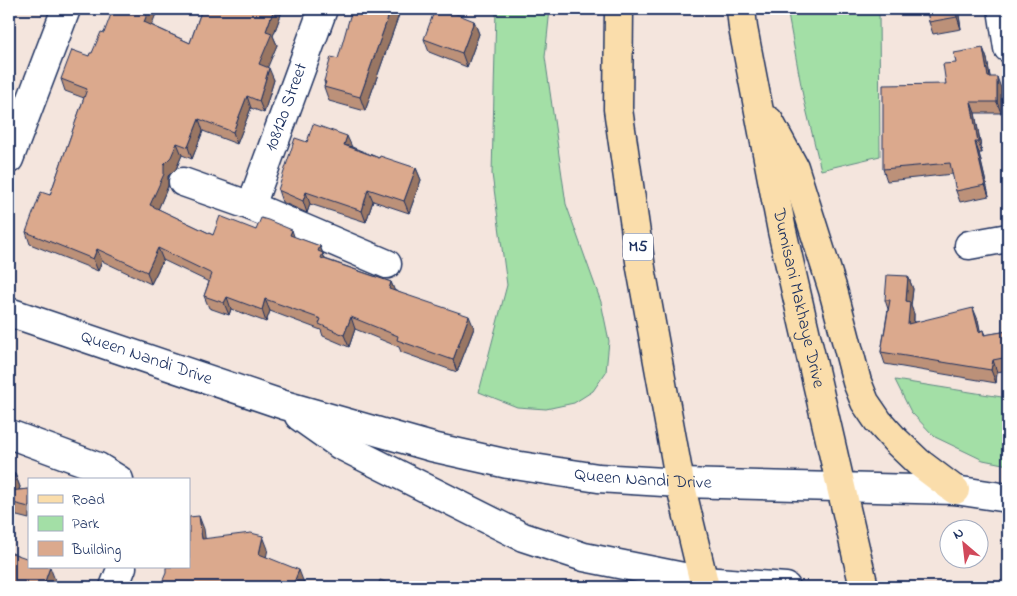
<svg xmlns="http://www.w3.org/2000/svg" width="1017" height="596" font-family="'Indie Flower',sans-serif">
<rect width="100%" height="100%" fill="#f4e5dd"/>
<filter id="ink" filterUnits="userSpaceOnUse"><feTurbulence type="fractalNoise" baseFrequency=".02" numOctaves="2"/><feDisplacementMap in="SourceGraphic" scale="10" xChannelSelector="R" yChannelSelector="G"/><feConvolveMatrix kernelMatrix="1 2 1 2 8 2 1 2 1" color-interpolation-filters="sRGB"/></filter>
<g filter="url(#ink)">
<!-- green -->
<path fill="#a3dfa6" stroke="#5f8782" d="M496,9H550L545,57L566,204L601,302L609,341L606,372L593,391L574,403L546,409L517,407L479,392L507,285L492,174Z
M787,9H879L880,156L821,170L803,96Z
M895,380L1008,398V465L983,460L935,437L911,412Z"/>
<g fill="none" stroke-linecap="round" stroke-linejoin="round">
<defs>
<g id="street">
<path d="M1002,9L1008,48"/>
<path d="M9,159L66,9"/>
<path d="M183,182L251,206L387,264"/>
<path id="s1" d="M251,206L323,9"/>
<path d="M969,245L1008,238"/>
<path d="M9,434L98,467L119,480"/>
<path d="M114,587L122,567"/>
</g>
<g id="secondary">
<path id="s2" d="M9,312L284,405L432,447L508,464L598,478L680,483L955,490L1008,498"/>
<path d="M299,416L340,445L523,537L584,557L703,581L786,587"/>
</g>
<g id="primary">
<path d="M619,9L618,109L641,268L680,483L705,587"/>
<path id="s3" d="M741,9L743,28L782,231L864,587"/>
<path d="M769,121L794,167L833,290L857,382L865,402L878,421L896,441L918,462L955,490"/>
</g>
</defs>
<!-- street casing -->
<use href="#street" stroke="#1b2f5e" stroke-width="31"/>
<!-- secondary casing -->
<use href="#secondary" stroke="#1b2f5e" stroke-width="31"/>
<!-- primary casing -->
<use href="#primary" stroke="#1b2f5e" stroke-width="31"/>
<!-- street -->
<use href="#street" stroke="#fff" stroke-width="28"/>
<!-- secondary -->
<use href="#secondary" stroke="#fff" stroke-width="28"/>
<!-- primary -->
<use href="#primary" stroke="#faddab" stroke-width="28"/>
</g>
<!-- wall -->
<path fill="#bc9179" stroke="#1b2f5e" d="M202,9H283L273,36L277,45L267,67L274,80L264,113L251,108L237,144L203,131L192,159L182,155L176,169L168,176V186L158,209L213,235L256,230L294,237L320,246L325,259L391,282L394,290L474,328L457,372L401,352L399,347L355,329L349,347L323,336L321,330L270,311L266,322L231,309L229,315L209,308L204,296L209,282L163,260L151,284L102,261L98,271L30,244L26,232L50,195L84,98L65,91L61,79L92,53L104,33L151,25L190,43Z
M401,9L365,111L329,101L324,87L325,85L324,81L338,59Z
M927,9H958L961,29L933,34L929,22Z
M474,21L479,34L467,67L429,52L424,39Z
M983,48L987,59L990,77L1001,88V113H975L982,153H979L989,196L960,202L956,191L953,174L887,181L883,169L946,84L956,63Z
M307,142L352,147L379,158L416,168L421,180L409,213L373,201L366,222L310,204L307,213L282,202L278,190Z
M908,276L913,289L911,306L914,314V322L978,320L980,331L983,330L985,335L1008,331V370L997,372L996,383L885,364L881,352L888,309L885,300Z
M9,471L15,474L20,487L19,490L29,489V519L9,514Z"/>
<!-- shaded-wall -->
<path fill="#997663" stroke="#1b2f5e" d="M149,9H158L148,34L144,22Z
M274,9H283L273,36L277,45L264,76L259,64L266,31Z
M391,9H401L365,111L360,97Z
M955,9H958L961,29L957,17Z
M474,21L479,34L467,67L462,53Z
M983,48L987,59L992,88L988,77Z
M269,68L274,80L264,113L259,101Z
M997,77L1001,88V113L997,102Z
M247,96L251,108L237,144L233,132Z
M971,102L975,113L982,153L978,142Z
M199,119L203,131L192,159L188,147Z
M347,136L352,147L344,145Z
M975,142L979,153L989,196L985,185Z
M177,143L182,155L176,169L168,176V186L155,217L150,205L164,164Z
M416,168L421,180L409,213L404,201Z
M368,189L373,201L366,222L362,211Z
M306,192L310,204L307,213L303,201Z
M292,230L296,242L290,235Z
M320,246L327,265L325,270L318,251Z
M158,248L163,260L151,284L147,272Z
M97,249L102,261L98,271L93,259Z
M908,276L913,289L911,306L914,314L913,336L908,324L906,301Z
M391,282L396,294L389,289Z
M227,297L231,309L229,315L224,303Z
M265,299L270,311L266,322L262,310Z
M973,308L978,320L983,344L979,332Z
M469,316L474,328L457,372L453,360Z
M351,317L355,329L349,347L344,335Z
M993,360L997,372L996,383L991,370Z
M15,474L20,487L14,504L9,491Z
M199,516L204,529L207,552L202,539Z
M263,536L268,549L264,567L259,554Z
M50,567L55,580L52,587H43Z
M299,570L304,583L302,587H292Z"/>
<!-- building -->
<path fill="#dba98d" stroke="#1b2f5e" d="M113,9H149L144,22L190,43L202,9H274L266,31L272,33L259,64L269,68L259,101L247,96L233,132L199,119L188,147L177,143L171,157L164,164V174L150,205L213,235L220,216L256,230L261,218L268,220L292,230L290,235L320,246L318,251L323,253L321,258L391,282L389,289L469,316L453,360L397,340L398,336L351,317L344,335L319,324L321,319L265,299L262,310L227,297L224,303L204,296L212,274L158,248L147,272L97,249L93,259L26,232L41,192L50,195L87,89L61,79L72,50L89,56L90,53H92L101,32L104,33Z
M352,9H391L360,97L324,87L326,82L324,81L331,57L338,59Z
M435,9H444L474,21L462,53L424,39Z
M927,9H955L957,17L929,22Z
M983,48L988,77H997V102H971L978,142H975L985,185L956,191L950,163L883,169V85L946,84L943,64L956,63L954,53Z
M313,124L347,136L344,145L379,158L380,156L416,168L404,201L368,189L362,211L306,192L303,201L278,190L295,138L307,142Z
M887,275L908,276L906,301L910,302L908,324L973,308L979,332L983,330L984,335L1008,331V357L993,360L991,370L881,352L890,300H885Z
M9,471L15,474L9,491L29,489V507L9,502Z
M199,516L202,539L251,533L263,536L259,554L299,570L292,587H160L166,573V567H189V517Z
M9,552L29,559V567H50L43,587H9Z
M380,580L398,587H377Z"/>
</g>
<g text-anchor="middle" dominant-baseline="central" stroke-width="5" stroke-linejoin="round" paint-order="stroke">
<!-- shield labels -->
<rect fill="#fff" stroke="#5f6d8e" stroke-width="1" x="623" y="233.5" width="30" height="27" rx="4"/>
<g font-size="16" font-weight="bold" fill="#1b2f5e">
<text x="638" y="247">M5</text>
</g>
<!-- street labels -->
<g font-size="18" fill="#1b2f5e" stroke="#fff">
<text stroke="none"><textPath href="#s1" startOffset="105">108120 Street</textPath></text>
<text stroke="none"><textPath href="#s3" startOffset="295">Dumisani Makhaye Drive</textPath></text>
<text stroke="none"><textPath href="#s2" startOffset="145">Queen Nandi Drive</textPath></text>
<text stroke="none"><textPath href="#s2" startOffset="658">Queen Nandi Drive</textPath></text>
</g>
</g>
<!-- margin -->
<rect width="1017" height="596" fill="none" stroke="#fff" stroke-width="30"/>
<rect x="15" y="15" width="987" height="566" fill="none" stroke="#1b2f5e" stroke-width="2" filter="url(#ink)"/>
<!-- legend -->
<rect x="28" y="478" width="162" height="90" fill="#ffffff" stroke="#a4acbf"/>
<rect x="38" y="495" width="25" height="8" fill="#faddab" stroke="#a4acbf"/>
<text x="72" y="504" font-size="15" fill="#1b2f5e">Road</text>
<rect x="38" y="516" width="25" height="15" fill="#a3dfa6" stroke="#a4acbf"/>
<text x="72" y="528" font-size="15" fill="#1b2f5e">Park</text>
<rect x="38" y="541" width="25" height="15" fill="#dba98d" stroke="#a4acbf"/>
<text x="72" y="554" font-size="15" fill="#1b2f5e">Building</text>
<!-- north arrow -->
<g transform="translate(964 544) rotate(332)"><circle r="24" fill="#ffffff" stroke="#a4acbf"/>
<path d="M0-4L9 19L0 12L-9 19Z" fill="#d1495b"/>
<text y="-8" font-size="14" font-weight="bold" text-anchor="middle" fill="#1b2f5e">N</text>
</g>
</svg>
